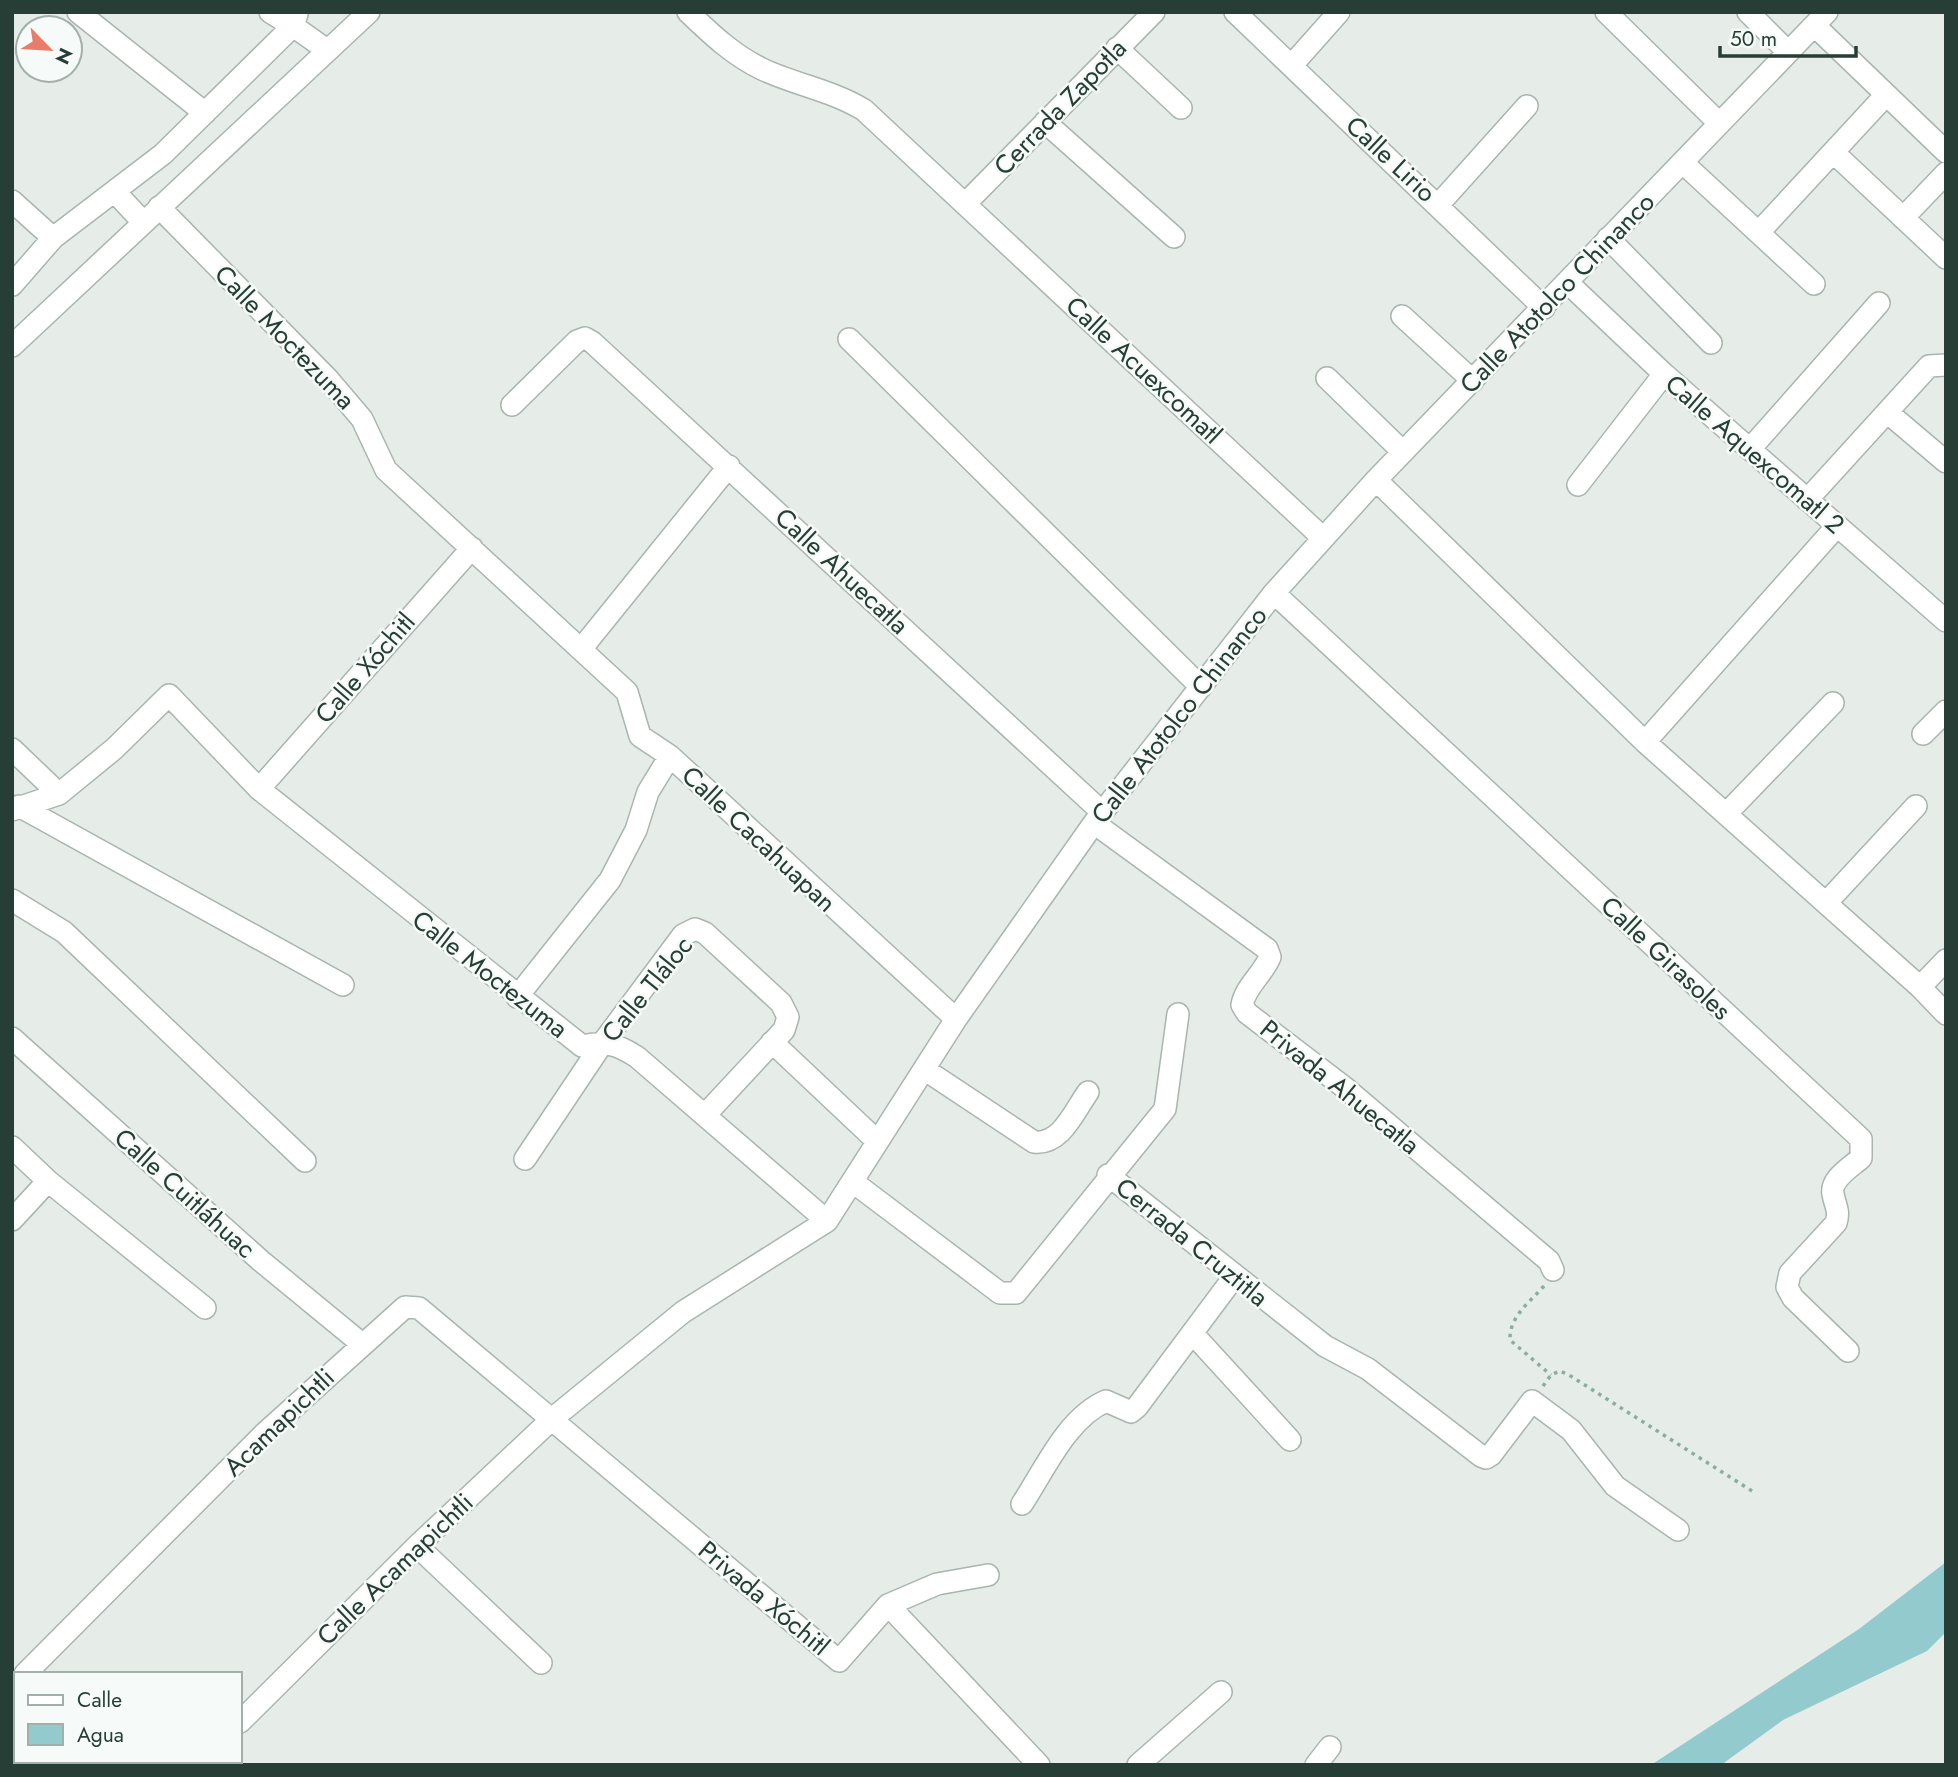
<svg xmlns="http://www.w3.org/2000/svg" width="1958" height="1777" font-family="Jost,sans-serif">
<rect width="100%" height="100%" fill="#e6ede9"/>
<!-- water -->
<path fill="#92cace" d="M1946,1562V1632L1927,1651L1783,1720L1721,1765H1651L1859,1629Z"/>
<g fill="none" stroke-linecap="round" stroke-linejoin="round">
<defs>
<path id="minor" d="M78,12L205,113
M688,12C711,34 733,55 762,69C796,85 831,90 864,110L1323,538
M1235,12L1544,308
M1606,12L1719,123
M1748,12L1788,52
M297,14L293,26L327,50
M1815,26L1946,152
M1117,48L1181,108
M1292,65L1339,12
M1045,122L1174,237
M1833,152L1946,258
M1683,163L1814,284
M115,192L143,222
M12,201L53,238
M966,203L1154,12
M1439,204L1527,106
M159,207L328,379L362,419L386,470L627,692L640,736L670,756L956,1019
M1903,218L1946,173
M1759,232L1885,96
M1608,238L1711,343
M1568,283L1664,374L1946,621
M12,285L53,238L163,154L293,26L270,12
M1402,316L1473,381
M849,339L1201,687
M12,346L369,12
M1327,378L1403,452
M512,405L577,341L585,338L592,342L1102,812
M1887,412L1946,462
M1750,449L1879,303
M1376,480L1645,742L1920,987L1946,1014
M1578,485L1664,374
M1807,500L1929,366L1946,365
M1274,593L1861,1139V1158C1851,1167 1830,1179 1833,1194C1835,1206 1840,1210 1836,1223L1790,1273L1787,1287L1793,1298L1848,1351
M582,648L729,466
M1923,734L1946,711
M1645,742L1837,526
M12,749L59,794
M259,789L472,548
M19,806L343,985
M12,810L59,794L114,749L169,695L259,789L582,1046C606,1041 617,1044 637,1057L827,1221
M1726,814L1833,703
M1094,823L1267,949L1270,957C1263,974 1245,987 1242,1005L1247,1013L1344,1087L1549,1261L1553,1270
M12,900L64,932L305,1161
M1827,902L1916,806
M1920,987L1946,960
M517,997L610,880L636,830L648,792L670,756
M12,1038L261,1261L362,1344
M772,1042L877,1141
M924,1069L1034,1142C1061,1145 1074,1112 1088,1092
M12,1147L48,1181L205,1308
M525,1159L604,1041L683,935L695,929L705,933L781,1003L788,1017L784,1030L705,1115
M1108,1175L1325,1346L1368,1369L1481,1456L1486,1458L1491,1455L1532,1401L1571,1430L1615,1486L1678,1530
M853,1182L1000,1293H1016L1165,1109L1178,1014
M12,1220L48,1181
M1193,1334L1290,1440
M1022,1504C1045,1469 1067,1418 1106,1401L1131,1412L1137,1407L1234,1277
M417,1546L541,1663
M888,1605L1039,1765
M25,1674L265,1433L405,1307L419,1308L839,1661L888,1605L937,1584L988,1575
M240,1722L417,1546L552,1419L683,1312L827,1221L956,1019L1094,823L1274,593L1376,480L1827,12
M197,1765L200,1761
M1138,1765L1221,1692
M1316,1765L1330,1747"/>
</defs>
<!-- minor casing -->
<use href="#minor" stroke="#a9b5af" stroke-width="24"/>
<!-- path -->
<path stroke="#89ae9f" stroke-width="3.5" stroke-dasharray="3.5 5" stroke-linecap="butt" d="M1544,1286C1529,1303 1509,1317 1510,1340L1551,1375
M1543,1386L1551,1375L1560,1371L1569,1375L1752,1491"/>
<!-- minor -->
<use href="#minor" stroke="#fff" stroke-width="21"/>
</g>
<g text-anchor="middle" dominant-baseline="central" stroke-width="5" stroke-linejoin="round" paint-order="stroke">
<!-- street labels -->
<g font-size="26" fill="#263e35" stroke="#f6faf8">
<text transform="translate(1060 107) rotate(-46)">Cerrada Zapotla</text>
<text transform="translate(1391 159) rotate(43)">Calle Lirio</text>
<text transform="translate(1557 293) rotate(-46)">Calle Atotolco Chinanco</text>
<text transform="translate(285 337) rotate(46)">Calle Moctezuma</text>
<text transform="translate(1144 370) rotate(43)">Calle Acuexcomatl</text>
<text transform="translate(1755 454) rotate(41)">Calle Aquexcomatl 2</text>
<text transform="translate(842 571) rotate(43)">Calle Ahuecatla</text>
<text transform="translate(365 668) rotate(-49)">Calle Xóchitl</text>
<text transform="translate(1179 715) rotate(-52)">Calle Atotolco Chinanco</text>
<text transform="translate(759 839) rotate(43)">Calle Cacahuapan</text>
<text transform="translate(1666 958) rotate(43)">Calle Girasoles</text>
<text transform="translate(490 974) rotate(38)">Calle Moctezuma</text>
<text transform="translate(647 989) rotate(-51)">Calle Tláloc</text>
<text transform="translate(1340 1087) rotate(39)">Privada Ahuecatla</text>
<text transform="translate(185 1193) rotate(42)">Calle Cuitláhuac</text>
<text transform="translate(1192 1242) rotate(39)">Cerrada Cruztitla</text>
<text transform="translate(279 1422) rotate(-44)">Acamapichtli</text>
<text transform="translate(395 1569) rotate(-44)">Calle Acamapichtli</text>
<text transform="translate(764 1598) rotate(40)">Privada Xóchitl</text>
</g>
</g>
<!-- border -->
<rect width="1958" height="1777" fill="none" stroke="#263e35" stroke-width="28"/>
<!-- legend -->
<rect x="14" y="1672" width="228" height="91" fill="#f6faf8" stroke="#a3afaa" stroke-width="2"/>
<rect x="28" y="1695" width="35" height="10" fill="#ffffff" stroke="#a3afaa" stroke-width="2"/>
<text x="77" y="1707" font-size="21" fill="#263e35">Calle</text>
<rect x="28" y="1724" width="35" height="21" fill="#92cace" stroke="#a3afaa" stroke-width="2"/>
<text x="77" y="1742" font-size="21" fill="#263e35">Agua</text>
<!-- north arrow -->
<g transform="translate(49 49) rotate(115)"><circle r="33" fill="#f6faf8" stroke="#a3afaa" stroke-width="2"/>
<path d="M0-5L12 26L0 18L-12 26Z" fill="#e77d6a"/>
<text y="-10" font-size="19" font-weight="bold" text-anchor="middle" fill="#263e35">N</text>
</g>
<!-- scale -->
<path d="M1720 46v10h136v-10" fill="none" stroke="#263e35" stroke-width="3.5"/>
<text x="1730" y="46" font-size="21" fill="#263e35" stroke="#f6faf8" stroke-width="5" paint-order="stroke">50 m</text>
</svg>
